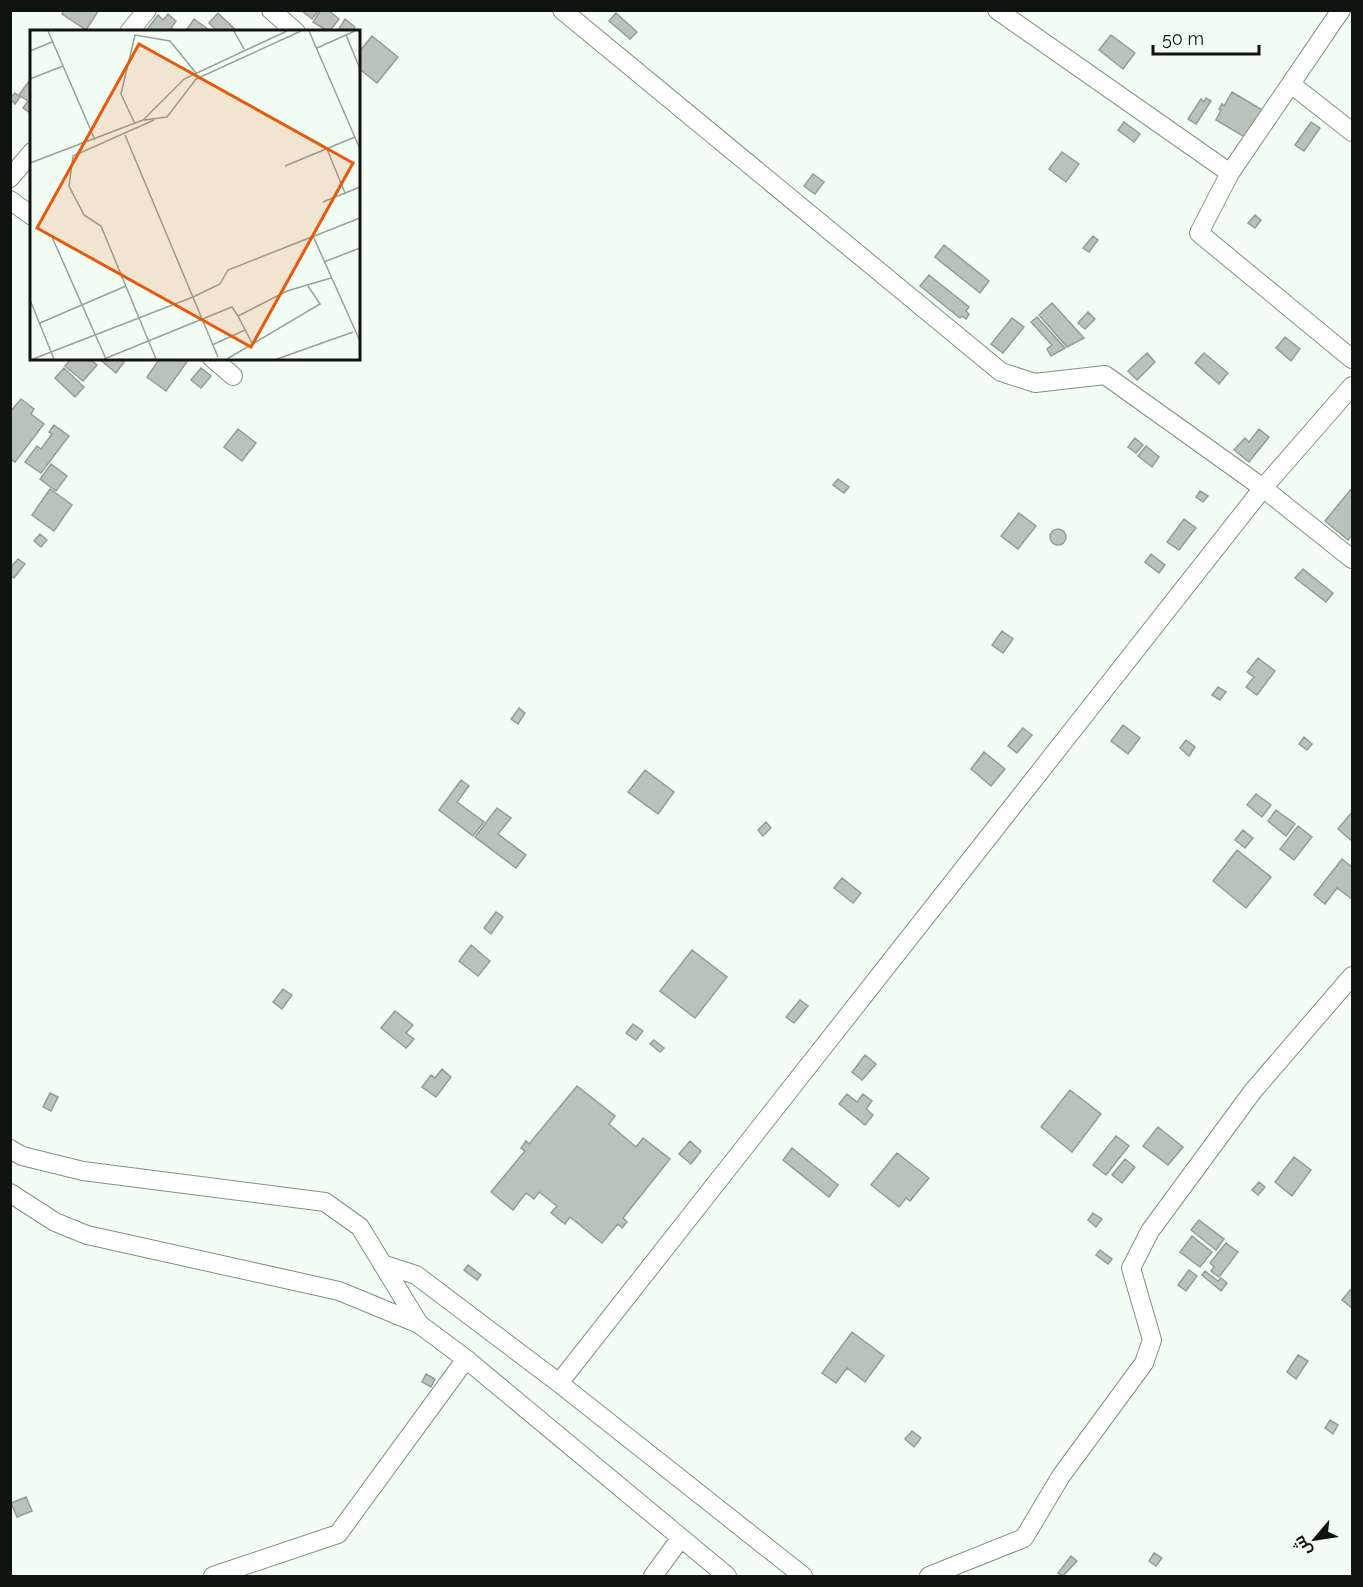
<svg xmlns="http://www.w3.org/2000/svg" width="1363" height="1587" font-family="Raleway,Cairo,sans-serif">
<rect width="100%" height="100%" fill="#f2fef4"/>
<!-- building -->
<path fill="#b8c3ba" stroke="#939d94" stroke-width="1.5" d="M64,10H99L86,30L62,14Z
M301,10H319L312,19Z
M321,10H328L339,19L329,32L313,22Z
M218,13L238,32H218L209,23Z
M616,13L637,32L630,39L609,21Z
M168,14L176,21L171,28L176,32H145L158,15L163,20Z
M194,19L212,32H185Z
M345,19L355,27L352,32H337Z
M1111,35L1135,53L1123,69L1099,50Z
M372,36L398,57L377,83L358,68V53Z
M29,81L32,83V114L23,108L28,101L19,95Z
M1232,92L1264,111L1248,139L1216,120L1221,110L1219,109L1222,104L1224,106Z
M15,93L20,97L15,104L10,98Z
M1206,98L1211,101L1196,124L1188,119L1201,99L1204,102Z
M1124,122L1140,134L1134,142L1118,130Z
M1311,122L1320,128L1304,151L1295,145Z
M1062,152L1079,164L1066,182L1049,169Z
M813,174L824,182L815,194L804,186Z
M1255,215L1261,220L1255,228L1248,223Z
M1093,236L1098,240L1089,252L1083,248Z
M944,245L989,281L980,293L935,257Z
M929,275L969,307L966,311L969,314L966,319L962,316L960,318L920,286Z
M1052,303L1084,338L1067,347L1039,315Z
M1088,312L1095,319L1085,329L1078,323Z
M1037,317L1065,348L1051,356L1047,349L1052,345L1031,322Z
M1012,318L1024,327L1003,353L991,344Z
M1285,337L1300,349L1291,361L1276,348Z
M1147,353L1155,362L1137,380L1128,371Z
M1204,353L1228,373L1219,384L1195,363Z
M72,358H89L97,365L83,381L65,366Z
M98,358H127L116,373Z
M160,358L189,359L166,391L147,377Z
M64,368L84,387L75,397L55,378Z
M201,368L211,376L201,388L191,380Z
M21,399L34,409L31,414L44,424L15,462L10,459V412Z
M54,425L69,436L41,473L25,462L37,446L41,449L52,434L49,432Z
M238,429L256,443L242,461L224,447Z
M1259,429L1269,437L1249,462L1234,450L1245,438L1249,442Z
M1135,438L1143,445L1136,453L1128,447Z
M1146,446L1159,457L1152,467L1138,456Z
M51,464L67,476L56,491L40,479Z
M838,479L849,487L844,493L833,485Z
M1352,488V535L1348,540L1325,521Z
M50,489L72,505L54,531L32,515Z
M1200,491L1208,496L1203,502L1196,497Z
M1019,513L1036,526L1018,549L1001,536Z
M1184,519L1196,528L1179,550L1167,542Z
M1050 537a8 8 0 1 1 16 0a8 8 0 1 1-16 0Z
M40,534L47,540L41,547L34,541Z
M1151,554L1165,565L1159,573L1145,562Z
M18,559L25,564L14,578L10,575V568Z
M1303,569L1333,593L1326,602L1295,578Z
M1002,631L1013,639L1003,653L992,645Z
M1258,658L1275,671L1257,695L1246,687L1254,677L1247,672Z
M1218,687L1226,692L1220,700L1212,695Z
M519,708L525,713L518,724L511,719Z
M1123,725L1140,738L1128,754L1111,741Z
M1023,728L1032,735L1017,753L1008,746Z
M1304,737L1312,744L1307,750L1299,744Z
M1186,740L1195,747L1189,756L1180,748Z
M984,752L1005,769L991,786L971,769Z
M645,770L674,792L658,814L628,792Z
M461,780L469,786L457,802L484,822L473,836L439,810Z
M1256,794L1271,805L1262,817L1247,805Z
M497,808L511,818L498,834L526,855L516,868L475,837Z
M1276,810L1295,824L1286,836L1268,821Z
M1352,812V841L1338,829Z
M766,822L771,828L763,836L758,830Z
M1298,826L1312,837L1294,860L1280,849Z
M1243,830L1253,838L1245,848L1235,840Z
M1237,850L1271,877L1246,908L1213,881Z
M1342,859L1352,867V899L1337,888L1325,904L1314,895Z
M842,878L861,893L853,903L834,888Z
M496,912L503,917L491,934L484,928Z
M471,945L490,961L478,976L459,961Z
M692,950L727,977L695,1018L660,991Z
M283,989L292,995L282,1009L273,1002Z
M800,1000L808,1006L794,1023L786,1017Z
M395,1011L413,1025L406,1033L414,1039L406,1048L381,1028Z
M633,1024L643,1031L636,1040L626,1033Z
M654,1040L664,1048L660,1052L650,1044Z
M865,1055L876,1064L862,1080L852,1072Z
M442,1069L451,1077L436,1097L422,1087L431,1075L435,1078Z
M577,1086L615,1116L609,1124L636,1147L643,1138L670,1159L623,1218L627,1222L622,1228L618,1224L602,1243L570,1217L565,1224L551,1213L557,1206L539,1192L534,1199L526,1193L513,1210L491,1192L525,1151L521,1148L526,1141L529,1144Z
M1070,1090L1101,1114L1072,1152L1041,1127Z
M50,1093L58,1097L51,1111L43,1107Z
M847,1094L857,1102L863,1094L872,1101L866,1109L873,1115L865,1125L839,1104Z
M1158,1127L1183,1147L1168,1165L1143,1146Z
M1116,1136L1129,1146L1106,1175L1093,1165Z
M690,1141L701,1151L691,1164L679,1154Z
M792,1148L838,1185L829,1197L783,1160Z
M897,1153L929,1178L910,1201L906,1198L899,1207L871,1185Z
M1294,1157L1311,1170L1292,1196L1275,1182Z
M1125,1159L1135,1167L1122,1183L1112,1175Z
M1259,1182L1265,1187L1258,1195L1252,1190Z
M1093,1213L1102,1219L1096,1227L1088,1220Z
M1199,1220L1224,1239L1216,1250L1191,1230Z
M1192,1236L1212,1252L1200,1267L1180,1252Z
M1226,1243L1238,1252L1219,1277L1211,1271L1214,1267L1210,1263Z
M1100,1250L1112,1259L1108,1264L1096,1255Z
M468,1265L481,1275L477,1280L464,1270Z
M1189,1270L1197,1276L1186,1291L1178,1285Z
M1205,1271L1218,1281L1221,1278L1227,1283L1221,1291L1202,1275Z
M1352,1288V1305L1351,1307L1342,1300Z
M852,1332L884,1356L865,1382L847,1368L836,1383L822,1373Z
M1298,1355L1308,1361L1296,1379L1287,1372Z
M426,1374L435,1379L431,1387L422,1382Z
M1330,1420L1338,1425L1333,1434L1325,1428Z
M912,1431L921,1438L914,1447L905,1439Z
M26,1497L32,1511L17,1517L11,1503Z
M1154,1553L1162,1558L1156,1566L1149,1561Z
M1071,1556L1077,1561L1063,1576L1058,1573Z"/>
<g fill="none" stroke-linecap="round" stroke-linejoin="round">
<defs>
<path id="minor" d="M271,10L296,32
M562,10L1001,372L1035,383L1105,375L1263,488L1352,559
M997,10L1230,173L1199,233L1352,359
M129,32L147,10
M1291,84L1352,132
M1230,173L1341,10
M10,178L32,152
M10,200L32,216
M212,358L233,376
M10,1149L22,1156L83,1171L325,1202L360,1227L419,1324
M10,1193L55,1222L87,1235L339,1291L419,1324L466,1359L727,1576
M382,1264L416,1275L559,1383L803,1576
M559,1383L1263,488L1352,386
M213,1576L338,1534L466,1359
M653,1576L680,1539
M929,1576L1024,1538L1061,1476L1144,1363L1152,1340L1131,1268L1150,1231L1253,1091L1352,976"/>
</defs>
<!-- minor casing -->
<use href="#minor" stroke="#848f86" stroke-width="20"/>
<!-- minor -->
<use href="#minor" stroke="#fff" stroke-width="18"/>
</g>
<!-- overview -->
<g transform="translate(30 30)">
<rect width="330" height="330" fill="#f2fef4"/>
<path fill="none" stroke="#98a099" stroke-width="1.5" d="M18,1L65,110M204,1L214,19M279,1L330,119M316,5L330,39M287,18L325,1M0,21L22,12M0,49L33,36M114,90L137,87L166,49L271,1M124,90L43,126L39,156L54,185L71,196L126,329M105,94L91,64L105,5L140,11L166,43M95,105L188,327M297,119L315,163M0,133L113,90L154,49L257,1M255,136L325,107M293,172L330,157M283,206L330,311M22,207L76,329M294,232L330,218M0,270L24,329M208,286L223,315M10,293L96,256M182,315L215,300M3,329L163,267L190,254L198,240L330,188M74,329L202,277L208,286L257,261L301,248M197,329L290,274L278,256M247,329L323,302"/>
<path fill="#e8590c" fill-opacity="0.15" stroke="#e8590c" stroke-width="3" d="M109,14L323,133L221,317L7,198Z"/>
<rect width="330" height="330" fill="none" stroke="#101411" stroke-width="3"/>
</g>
<!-- border -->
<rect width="1363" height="1587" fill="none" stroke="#101411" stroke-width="24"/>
<!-- north arrow -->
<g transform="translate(1315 1539) rotate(241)" stroke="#f2fef4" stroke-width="4.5" paint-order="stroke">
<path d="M0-4.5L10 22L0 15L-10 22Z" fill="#101411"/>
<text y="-9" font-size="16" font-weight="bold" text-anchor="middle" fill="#101411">ش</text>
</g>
<!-- scale -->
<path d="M1153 45v9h106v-9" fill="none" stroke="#101411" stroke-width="3"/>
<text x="1162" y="45" font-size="18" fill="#101411" stroke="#f2fef4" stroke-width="4.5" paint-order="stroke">50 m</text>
</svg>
